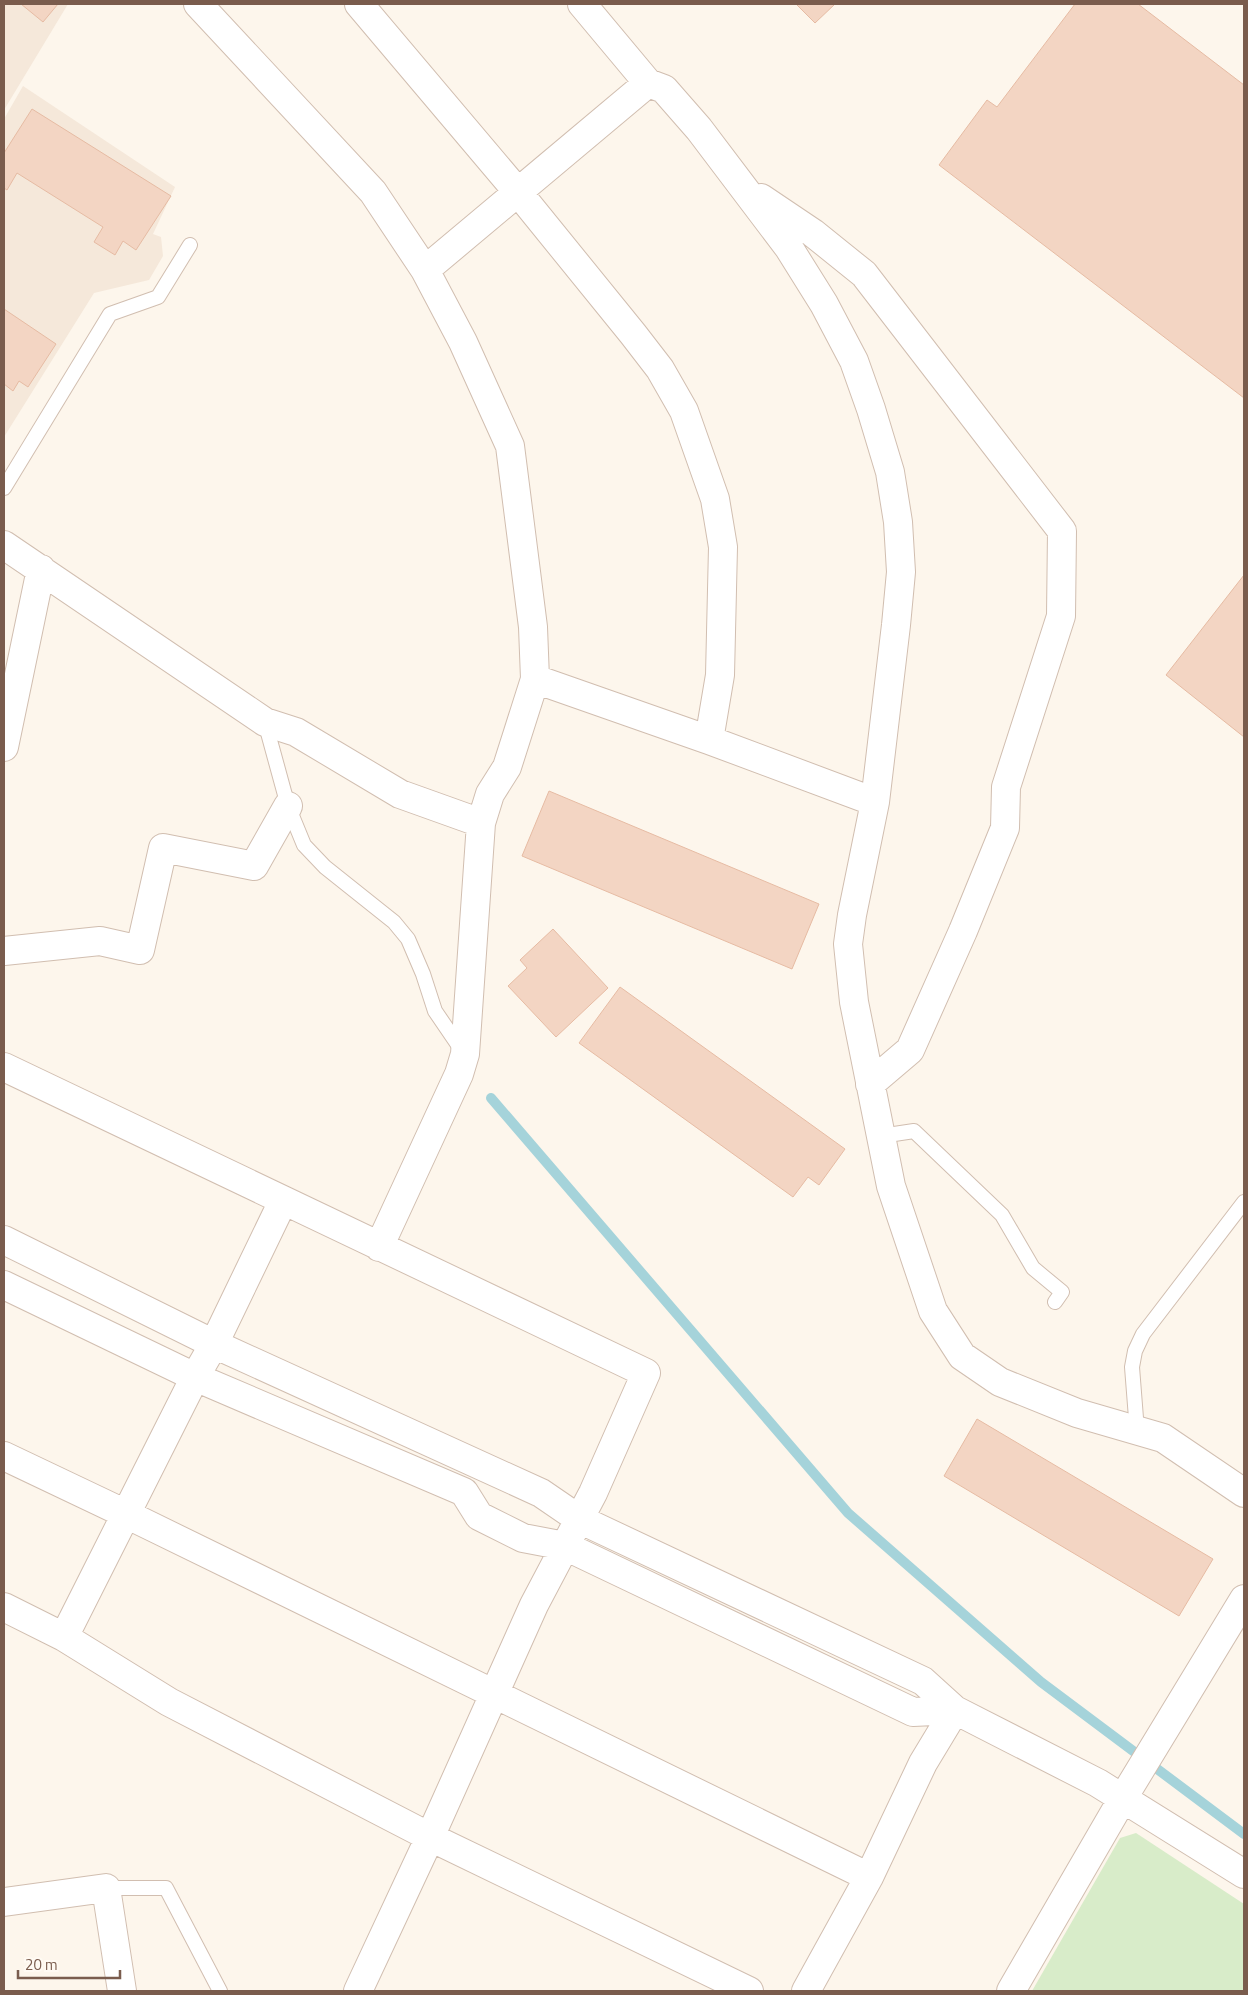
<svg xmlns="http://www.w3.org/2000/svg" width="1248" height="1995" font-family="'Titillium Web',sans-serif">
<rect width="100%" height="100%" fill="#fdf6ec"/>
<!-- residential -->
<path fill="#f5e8da" d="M4,4H68L4,110Z
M23,86L175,187L153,234L161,237L163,256L149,280L94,293L4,437V119Z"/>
<!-- green -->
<path fill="#d8ecc9" d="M1136,1833L1244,1904V1991H1032L1120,1838Z"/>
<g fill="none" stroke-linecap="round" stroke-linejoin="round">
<!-- stream -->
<path stroke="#a5d3da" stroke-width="10" d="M491,1098L848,1513L1041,1682L1244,1834"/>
</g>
<!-- building -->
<path fill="#f3d5c3" stroke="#e6bba3" d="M21,4H58L43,22Z
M796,4H835L815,23Z
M1075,4H1138L1244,85V398L939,165L987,100L997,107Z
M32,109L171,196L136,250L123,241L115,255L94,242L103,227L17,173L7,190L4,188V153Z
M4,309L56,344L28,387L19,381L13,391L4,384Z
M1244,575V737L1166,675Z
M549,791L819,904L792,969L522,856Z
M553,929L608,988L556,1037L508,986L527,968L520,960Z
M620,987L845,1149L819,1185L808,1177L793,1197L579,1043Z
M977,1419L1213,1559L1179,1616L944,1476Z"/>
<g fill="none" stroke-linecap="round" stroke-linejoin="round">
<defs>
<path id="lane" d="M4,488L110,314L158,297L190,245
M265,722L288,806L304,845L325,867L394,922L408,939L423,974L435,1011L463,1052
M881,1136L914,1131L1002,1215L1033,1268L1062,1292L1055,1302
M1137,1431L1132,1367L1135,1351L1143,1334L1244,1202
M106,1888H166L220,1991"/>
<path id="street" d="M198,4L373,192L425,270L463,342L510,446L533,627L535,679L507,767L490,794L481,823L465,1054L459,1074L379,1247
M359,4L517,191L633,334L660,369L684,411L715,499L723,547L720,675L709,740
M582,4L648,83L664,89L699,129L789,248L824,304L854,361L871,409L890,472L898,522L901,572L896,625L875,802L852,915L848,944L854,1002L891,1186L933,1311L962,1356L1000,1382L1077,1413L1163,1438L1244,1493
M761,198L813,233L864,274L1062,531L1061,616L1006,787L1005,828L963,931L910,1050L870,1084
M425,270L648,83
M4,545L265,722L296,732L400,794L481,823
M535,679L709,740L875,802
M4,747L41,569
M4,951L100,941L140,950L163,848L254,866L288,806
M4,1067L646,1373L593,1493L534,1605L430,1837L358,1991
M4,1240L214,1344L541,1493L579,1519L923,1681L955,1710L1098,1783L1244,1874
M4,1285L195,1377L464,1492L479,1516L523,1538L565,1546L913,1712L955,1710
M4,1456L126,1514L869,1877
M4,1607L64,1637L169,1702L430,1837L749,1991
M64,1637L195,1377L214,1344L283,1201
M4,1902L106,1888L122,1991
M806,1991L869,1877L923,1763L955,1710
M1011,1991L1123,1798L1244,1599"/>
</defs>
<!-- lane casing -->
<use href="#lane" stroke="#d1beb0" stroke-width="16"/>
<!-- street casing -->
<use href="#street" stroke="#d1beb0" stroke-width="30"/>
<!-- lane -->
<use href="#lane" stroke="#fff" stroke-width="14"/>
<!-- street -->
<use href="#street" stroke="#fff" stroke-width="28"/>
</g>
<!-- border -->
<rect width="1248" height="1995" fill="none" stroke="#7a5c4d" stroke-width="10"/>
<!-- scale -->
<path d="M18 1970v8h102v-8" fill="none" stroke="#7a5c4d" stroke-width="2.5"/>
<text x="25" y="1970" font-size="15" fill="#7a5c4d" stroke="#fffaf3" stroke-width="4" paint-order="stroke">20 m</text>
</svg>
